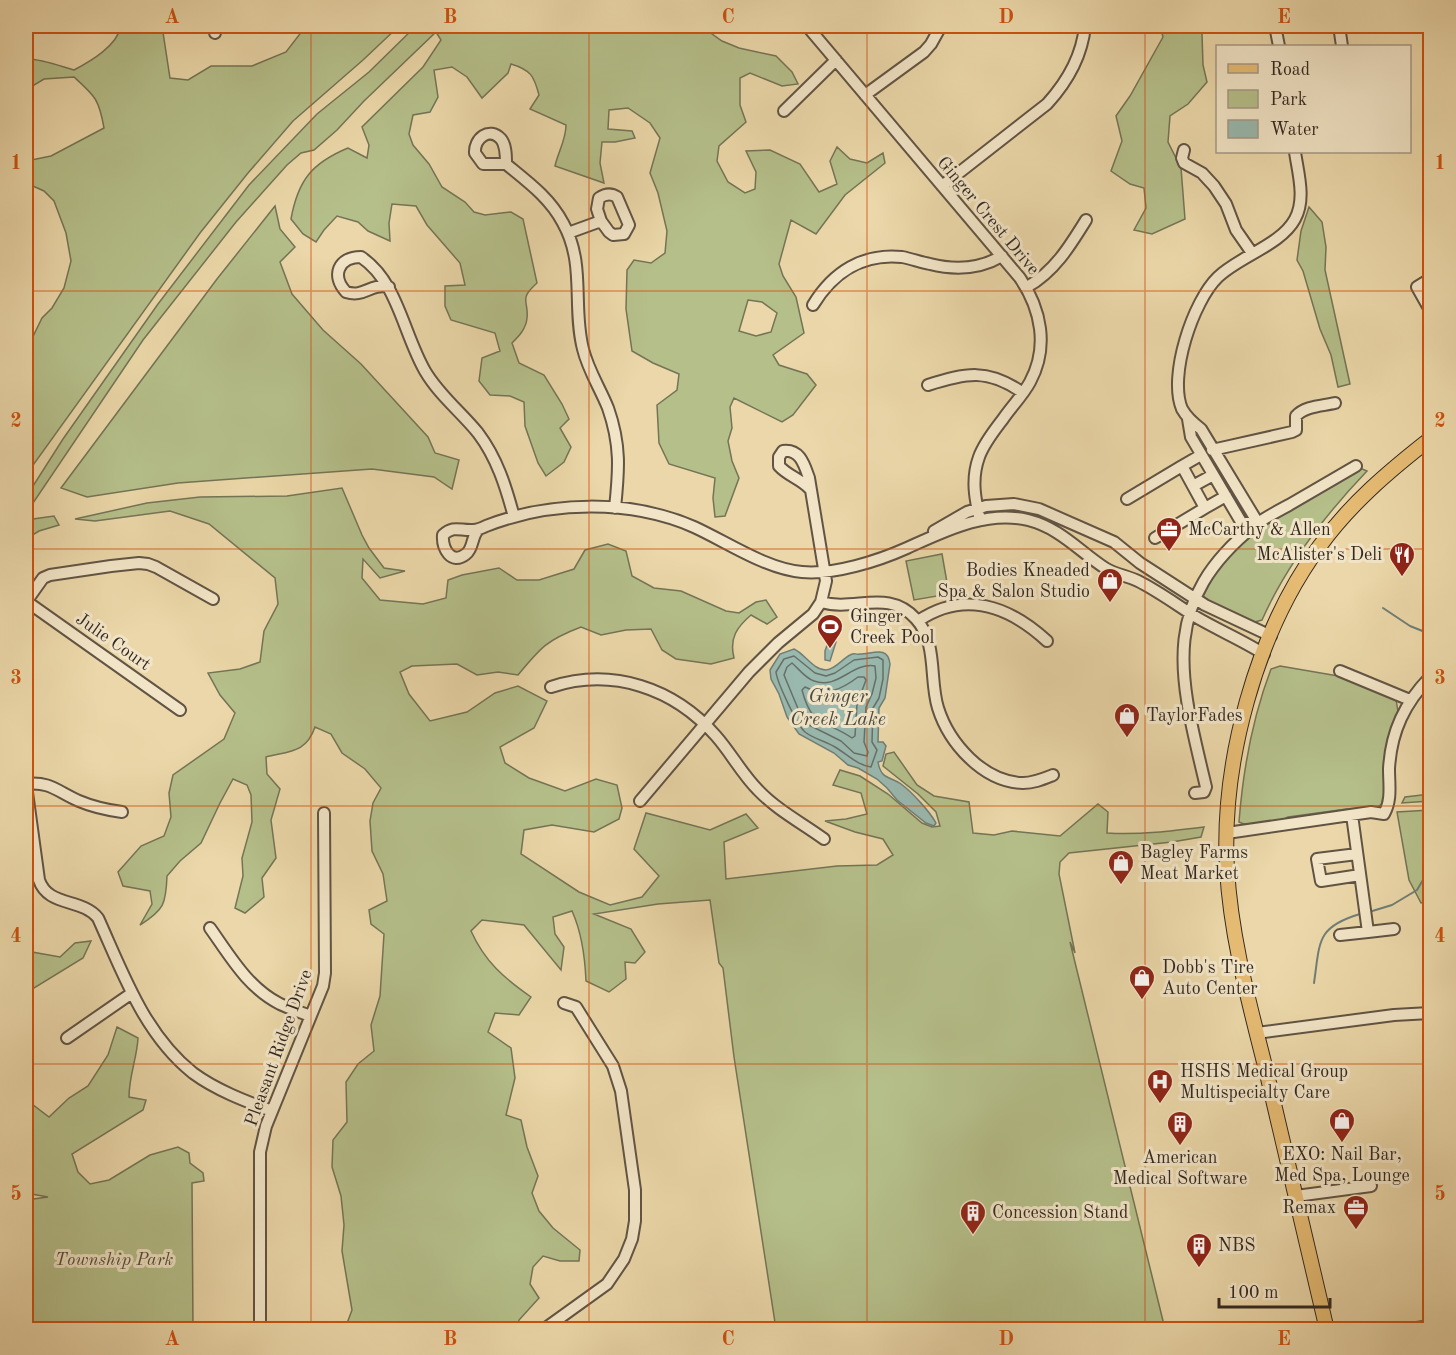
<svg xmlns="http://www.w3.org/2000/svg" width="1456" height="1355" font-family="'Old Standard TT',serif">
<rect width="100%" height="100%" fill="#ebd7a9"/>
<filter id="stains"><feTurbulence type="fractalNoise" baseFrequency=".00333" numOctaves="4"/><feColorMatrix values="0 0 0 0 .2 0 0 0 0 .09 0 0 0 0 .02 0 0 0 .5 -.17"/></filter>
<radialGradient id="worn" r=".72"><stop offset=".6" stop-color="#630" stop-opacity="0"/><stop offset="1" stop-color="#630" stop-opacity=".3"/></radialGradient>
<!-- green -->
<path fill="#b5bf8a" stroke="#747456" stroke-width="1.5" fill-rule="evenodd" d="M121,26H162L170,78L188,80L211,66H252L286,52L306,26H399L363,60L293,121L248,173L200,233L26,475V351L42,318L52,308L64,288L71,261L66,233L54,201L44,191L26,183V161L51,156L104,128C99,99 95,96 74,77L44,79L26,90V59C39,58 60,66 74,70C91,61 117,46 121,26Z
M416,26H711L708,31L722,41L739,48L776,56L792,72L798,84L782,86L750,73L740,78V105L746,122L719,146L717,161L728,182L745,193L755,189L756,172L746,151L770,150L800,164L819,192L837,184L830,161L837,147L850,159L867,163L883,153L885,163L845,195L816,234L791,220L779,264L783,276L796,297L804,333L773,355L779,365L807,374L816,385L793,415L782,422L734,398L730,407L732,428L728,441L732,461L739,478L725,516L715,517L713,498L715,478L669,464L659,443L657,405L677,390L679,374L653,363L632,351L626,309L627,270L634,260L651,263L665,253L667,231L658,193L650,173L660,138L650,123L628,108L609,110L608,129L632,131L635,138L615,142H602L600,163L604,183L555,166C558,152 566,140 566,125L530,109L539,95C534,76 531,70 511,64L508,73L482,98L467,77L452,67L434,70L438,97L430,112L413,115L409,134L413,145L429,164L442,187L465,202L474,212L485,215L511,212L523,219L537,283C518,300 529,300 527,318C526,329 519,336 512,343L519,363L544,375L562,404L569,419L560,428L571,447L564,462L546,476L538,463L525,426L524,402L510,396L490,395L479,381L482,358L500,351L495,333L451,320L445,306V286L465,285L460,263L427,225L416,206L392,204L389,223L390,241L368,231L358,222L337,216L324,230L316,242L303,234L291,219C298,180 312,163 348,148L367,158L369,145L362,127L423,67L441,40L436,32L364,101L337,130L314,150L301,153L287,165L236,222L143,340L29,509H26V497L63,439L158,304L249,185L317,114L369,72ZM748,300L762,302L777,313L771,332L756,336L739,331Z
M1160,26H1196L1202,34L1203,65L1207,82L1188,104L1170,116L1168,142L1181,168L1185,219L1152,234L1134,230L1146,208L1144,188L1130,184L1111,171L1122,141L1116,116L1130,96L1163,37Z
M275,206L280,229L295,247L280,262L292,294L323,330L361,364L428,437L435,453L459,460L452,489L434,477L372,469L178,483L87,497L61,488L217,279Z
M1309,207L1322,222L1326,247L1325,270L1350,384L1338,387L1331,355L1320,329L1303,271L1297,260L1301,231Z
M1360,468L1367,471C1325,515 1287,564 1262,620L1251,623L1208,602L1203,596C1210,583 1216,569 1226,557C1256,522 1320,492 1360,468Z
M342,488L362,535L369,548L384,568L405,571L380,578L363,559L362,578L380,600L423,604L446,598L448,580L462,575L499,568L517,580H539L574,569L585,550L608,544L626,551L632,576L654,588L681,591L726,611L739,613L756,602L766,600L777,617L767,624L751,615C737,627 729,638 734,658L711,664L676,659L662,650L651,629L626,630L601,635L581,627C547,640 541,647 518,675L498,672L477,675L457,664L412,666L400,672L409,694L430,721L467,712L495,693L518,686L547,701L534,728L500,747L505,763L529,778L565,791L596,779L617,785L622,808L619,819L594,832L552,825L524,830L521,854L579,892L610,905L642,897L659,876L634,849L646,813L710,830L746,814L758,828L724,842L726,879L837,866L877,865L893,855L883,839L855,832L825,821L846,819L867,814L861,793L833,785L840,770L860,776L888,794L922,823L932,827L940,826L936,812L918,794L883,766L886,754L894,752L917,785L934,796L969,802L973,833L994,835L1012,831L1060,836L1098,804L1108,812L1107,833C1140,835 1172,831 1204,827L1201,837L1172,842L1069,853L1060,862L1059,874L1075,953L1070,942L1165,1329H776L734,1057L723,968L719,963L710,900L658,904L594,914L631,929L645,952L635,963L625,962L626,979L609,992L586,981C585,957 582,933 572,911L553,917L555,934L564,947L561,970L524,925L482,920L471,931C485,962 504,978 531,997L519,1015L495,1013L488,1032L511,1048L515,1078L506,1115L521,1120L527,1147L538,1176L532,1193L539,1211L553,1228L580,1250L579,1261H560L543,1256L533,1267L530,1284L539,1298L519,1320L517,1329H342L346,1326L352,1310L342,1251L344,1225L341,1196L332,1167L333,1140L347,1122L346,1082L358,1064L374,1051L371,1025L380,996L384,934L371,924L369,910L387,901L383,874L372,851L370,821L373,803L381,788L365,769L342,753L331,734L315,727C306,753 290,751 266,757L267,774L280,789L271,820L276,858L262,878L264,897L245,913L235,908L243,876L242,858L252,822L251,795L247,785L233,779L220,803L201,843L180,861L167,876C166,904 164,910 140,925L152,904L150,891L123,886L118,872L141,846L164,836L171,817L169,793L173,775L224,739L235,713L220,695L208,673L240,669L260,662L264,631L278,604L275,578L209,524L170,511L95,521L75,519L147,503L200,497L287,496Z
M54,516L59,525L39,531L26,539V520Z
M942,554L949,594L914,600L906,561Z
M1280,666L1344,677L1396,699L1398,712L1387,744L1384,772L1385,797L1383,803L1379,806L1364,809H1347L1288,817C1277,824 1250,828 1239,822C1243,770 1252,719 1271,669Z
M1430,794V801L1402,803L1405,797Z
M1430,810V901L1421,903L1409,880L1397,812Z
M91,941L83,958L26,993V951L60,957L75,943Z
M117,1027L138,1038C137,1058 129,1076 129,1097L146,1100L143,1110L72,1154L78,1172L90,1184L109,1180L150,1155L178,1147L189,1153L190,1163L203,1173L204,1181L192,1183L193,1329H26V1200L48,1197L26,1193V1087L32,1104L49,1117L69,1098L88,1086L108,1055Z"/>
<!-- water -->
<path fill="#99b8ae" stroke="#707e76" stroke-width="1.5" d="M829,640L836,642L830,661L825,660V651Z
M794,649C805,654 813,670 826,670C836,669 842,659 850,655C856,652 854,655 860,654C872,654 888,645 890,664L885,698L879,708L878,742H883L886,746L882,761L878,762C881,780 890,776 901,784C912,792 930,812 936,823L934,826L926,823L897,800L887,788L877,779L858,768L848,765L834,753L799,734L787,717L779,694L771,679L770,670L780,654Z"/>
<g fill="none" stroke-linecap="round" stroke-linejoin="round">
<!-- shore -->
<path stroke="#667068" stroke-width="1.5" d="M794,656L815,673L826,676L835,673L854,660L878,657L883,660V679L879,698L873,708L872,742L877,750L871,767C857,765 847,754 835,747C825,741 814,739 805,732C797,725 777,682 776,672L784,659Z
M792,663C799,669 805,678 814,681C838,690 852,662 875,666L876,678L872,694L866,707L864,742L868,752L867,756L854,753L841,741L809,725L799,711L784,675L787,667Z
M858,677H864L866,680L857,704L855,736L852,738C824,719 812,728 802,690L805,687C825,697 841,690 858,677Z"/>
<!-- stream -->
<path stroke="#707e76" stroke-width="2" d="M1383,608L1410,626L1430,634
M1369,912L1392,905L1417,890L1430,868
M1314,983C1320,942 1316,927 1360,914"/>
<defs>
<path id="minor" d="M214,26L215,33
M807,26L1020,278C1041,309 1049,347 1030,382C1023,395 1012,406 1003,419C994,431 984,443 979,457C971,479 975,499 980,520
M1275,26L1279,46
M1339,26L1342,46
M865,95L924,52L931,44L941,26
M784,111L836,60
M1184,150L1182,158L1184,163L1202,173L1214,186L1226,204L1236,230L1252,253
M506,164H483L475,153C474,139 489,126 501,139C506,145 506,156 506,164C528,182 550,198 563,223C586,264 572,307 583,349C588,370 600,388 608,408C621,445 619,470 615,508
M942,186L1047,104C1068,81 1082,56 1085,26
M568,233L601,221L609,232L613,235L624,234L629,225L617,197C611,193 605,194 599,198L597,209L601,221
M1430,279L1417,287L1430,310
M389,287C369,283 365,298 346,292C331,276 338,257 361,257C398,282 403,333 425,371C439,395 461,412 478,433C497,458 506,487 514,517
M1027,287C1054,272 1070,246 1086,220
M813,305C833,272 863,253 902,257C912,259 920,262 930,264C954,270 980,269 1002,256
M928,385C966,373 988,368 1023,393
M1188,419L1191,437L1247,532
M1212,450L1292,432L1296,430V416C1305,406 1322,406 1335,403
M1201,455L1182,466L1205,508L1226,496
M1193,486L1213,475
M1127,499L1182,466
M1258,523L1201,429C1193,423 1187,418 1182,409C1168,376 1193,301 1218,277C1240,256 1281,245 1295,219C1306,199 1298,173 1295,152
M479,529C471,536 474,548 466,554C451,566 442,548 443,535C454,525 460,531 473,530C477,530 482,528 486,526C550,501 630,499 694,527C727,542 766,569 802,572C834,575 878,561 907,548C945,531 986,510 1028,520C1060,528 1079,551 1105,568C1114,574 1128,576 1138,581C1158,591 1177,605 1196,617C1218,630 1242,640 1264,654
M934,531L967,512L986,506L1014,504L1039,509L1114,542L1140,563L1205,605L1271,636
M1155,538L1205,508
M26,601L180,710
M26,602L43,578L50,575L111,566L139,563L148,564L156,567L213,599
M821,602C855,612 888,588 916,619C938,643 929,680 938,708C949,743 983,782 1023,783C1034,783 1043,779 1053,775
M918,621C964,590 1009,606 1047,641
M1340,671L1410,700
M551,687C612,667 674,688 716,736C731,753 742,774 758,790C777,810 802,823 824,839
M26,784C50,781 58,792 79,801C93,807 107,810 122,812
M26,785L39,880C48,907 82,898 98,918C123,973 144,1034 193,1073C216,1090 245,1101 272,1111
M1195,793L1204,792L1206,787C1181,681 1156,605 1254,526C1264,518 1278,511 1289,505C1311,492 1334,479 1356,466
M640,801L749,672L778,643L813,614L821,602L826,581L809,478C804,464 800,449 783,451L779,457V466C788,476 801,479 810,489
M1227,833L1371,812L1384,814C1392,800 1389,785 1389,769C1391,731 1405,703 1430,677
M1357,854L1317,859L1321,881L1360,875
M210,928C230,956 248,988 280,1004C289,1008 300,1012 310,1016
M1368,932L1394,929
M1340,935L1368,932L1352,815
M1257,1033L1394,1015L1430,1013
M67,1038L132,993
M1296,1196L1371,1186
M260,1330V1152L266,1126L323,986L325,973L324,813
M543,1330L607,1284L624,1259L632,1239L635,1221V1190L621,1091L613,1066L576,1007L564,1003
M1404,1330L1430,1326"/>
<path id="major" d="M1327,1330C1307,1244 1287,1159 1267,1074C1250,1006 1231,939 1227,869C1221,763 1256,633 1319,547C1350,504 1389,471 1430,439"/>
</defs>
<!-- minor casing -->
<use href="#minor" stroke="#615444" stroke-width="14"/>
<!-- major casing -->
<use href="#major" stroke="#332822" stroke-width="16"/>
<!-- minor -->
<use href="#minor" stroke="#f2e5c7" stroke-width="10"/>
<!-- major -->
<use href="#major" stroke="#e6bc74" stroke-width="14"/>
</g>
<!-- grid -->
<path fill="none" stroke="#cd520f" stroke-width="1.5" stroke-opacity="0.55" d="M311,26V1330M589,26V1330M867,26V1330M1145,26V1330M26,291H1430M26,549H1430M26,806H1430M26,1064H1430"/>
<!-- icons -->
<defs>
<symbol id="office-pin" viewBox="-11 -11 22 30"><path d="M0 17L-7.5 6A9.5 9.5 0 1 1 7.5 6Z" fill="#8f2418" stroke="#f2e5c7"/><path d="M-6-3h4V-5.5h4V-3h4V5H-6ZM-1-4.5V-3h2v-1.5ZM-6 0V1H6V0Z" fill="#fff"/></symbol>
<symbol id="restaurant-pin" viewBox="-11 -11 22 30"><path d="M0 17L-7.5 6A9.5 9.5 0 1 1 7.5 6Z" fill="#8f2418" stroke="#f2e5c7"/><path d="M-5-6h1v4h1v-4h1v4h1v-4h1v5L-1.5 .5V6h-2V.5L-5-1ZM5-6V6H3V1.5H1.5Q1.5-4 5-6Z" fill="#fff"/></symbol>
<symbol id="shop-pin" viewBox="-11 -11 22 30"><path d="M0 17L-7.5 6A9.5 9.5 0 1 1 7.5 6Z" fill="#8f2418" stroke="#f2e5c7"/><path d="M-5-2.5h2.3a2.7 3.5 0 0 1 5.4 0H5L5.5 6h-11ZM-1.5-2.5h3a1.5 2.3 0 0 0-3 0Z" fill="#fff"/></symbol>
<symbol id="stadium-pin" viewBox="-11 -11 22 30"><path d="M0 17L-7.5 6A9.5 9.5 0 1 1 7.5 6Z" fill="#8f2418" stroke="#f2e5c7"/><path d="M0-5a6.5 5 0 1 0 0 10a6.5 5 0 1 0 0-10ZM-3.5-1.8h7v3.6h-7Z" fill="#fff"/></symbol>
<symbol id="hospital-pin" viewBox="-11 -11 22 30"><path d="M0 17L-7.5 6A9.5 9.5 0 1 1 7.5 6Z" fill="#8f2418" stroke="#f2e5c7"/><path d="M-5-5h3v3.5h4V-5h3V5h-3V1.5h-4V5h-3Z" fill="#fff"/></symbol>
<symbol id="building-pin" viewBox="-11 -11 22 30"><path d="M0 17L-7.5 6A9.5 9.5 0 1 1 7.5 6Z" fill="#8f2418" stroke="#f2e5c7"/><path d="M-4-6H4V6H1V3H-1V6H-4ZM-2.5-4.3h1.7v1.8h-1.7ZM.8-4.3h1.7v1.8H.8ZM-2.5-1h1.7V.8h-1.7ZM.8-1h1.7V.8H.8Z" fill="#fff"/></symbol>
</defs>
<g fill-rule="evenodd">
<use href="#office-pin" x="1154" y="515" width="30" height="40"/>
<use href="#restaurant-pin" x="1387" y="540" width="30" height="40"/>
<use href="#shop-pin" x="1095" y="566" width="30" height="40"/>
<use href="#stadium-pin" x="815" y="612" width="30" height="40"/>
<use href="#shop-pin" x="1112" y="701" width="30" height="40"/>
<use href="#shop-pin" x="1106" y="848" width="30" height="40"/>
<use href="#shop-pin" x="1127" y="963" width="30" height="40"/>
<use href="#hospital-pin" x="1145" y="1067" width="30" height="40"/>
<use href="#shop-pin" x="1327" y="1106" width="30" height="40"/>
<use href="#building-pin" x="1165" y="1109" width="30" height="40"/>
<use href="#office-pin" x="1341" y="1193" width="30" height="40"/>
<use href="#building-pin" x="958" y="1198" width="30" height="40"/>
<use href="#building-pin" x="1184" y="1231" width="30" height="40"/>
</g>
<g text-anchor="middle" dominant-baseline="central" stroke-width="6" stroke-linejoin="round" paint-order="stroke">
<!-- street labels -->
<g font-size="18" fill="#332822" stroke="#f2e5c7">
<text transform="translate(988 216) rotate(50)">Ginger Crest Drive</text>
<text transform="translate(113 642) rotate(35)">Julie Court</text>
<text transform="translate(279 1048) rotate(-70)">Pleasant Ridge Drive</text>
</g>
<!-- poi labels -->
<g font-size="18" fill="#332822" stroke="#f2e5c7" text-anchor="start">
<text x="1188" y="530">McCarthy &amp; Allen</text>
<text x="1382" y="555" text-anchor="end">McAlister's Deli</text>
<text x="1090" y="571" text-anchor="end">Bodies Kneaded<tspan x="1090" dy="21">Spa &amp; Salon Studio</tspan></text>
<text x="850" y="617">Ginger<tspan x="850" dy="21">Creek Pool</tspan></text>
<text x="1146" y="716">TaylorFades</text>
<text x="1140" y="853">Bagley Farms<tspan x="1140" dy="21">Meat Market</tspan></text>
<text x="1162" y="968">Dobb's Tire<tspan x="1162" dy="21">Auto Center</tspan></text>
<text x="1180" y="1072">HSHS Medical Group<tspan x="1180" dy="21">Multispecialty Care</tspan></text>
<text x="1342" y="1155" text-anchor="middle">EXO: Nail Bar,<tspan x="1342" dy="21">Med Spa, Lounge</tspan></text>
<text x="1180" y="1158" text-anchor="middle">American<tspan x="1180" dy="21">Medical Software</tspan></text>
<text x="1336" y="1208" text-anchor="end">Remax</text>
<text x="992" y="1213">Concession Stand</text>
<text x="1218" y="1246">NBS</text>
</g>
<!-- park labels -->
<g font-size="18" font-style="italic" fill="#544e3c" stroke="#f2e5c7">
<text x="114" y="1260">Township Park</text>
</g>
<!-- water labels -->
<g font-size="20" font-style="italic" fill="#4c4c45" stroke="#f2e5c7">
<text x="838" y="697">Ginger<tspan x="838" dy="23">Creek Lake</tspan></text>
</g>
</g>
<!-- margin -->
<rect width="1456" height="1355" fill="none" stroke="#ebd7a9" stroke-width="66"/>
<!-- legend -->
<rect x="1216" y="45" width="195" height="108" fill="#f2e5c7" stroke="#a69985" stroke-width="1.5"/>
<rect x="1228" y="64" width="30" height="9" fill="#e6bc74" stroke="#a69985" stroke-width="1.5"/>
<text x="1270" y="75" font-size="18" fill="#332822">Road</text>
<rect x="1228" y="90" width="30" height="18" fill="#b5bf8a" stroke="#a69985" stroke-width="1.5"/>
<text x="1270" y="105" font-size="18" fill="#332822">Park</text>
<rect x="1228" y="120" width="30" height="18" fill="#99b8ae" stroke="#a69985" stroke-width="1.5"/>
<text x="1270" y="135" font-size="18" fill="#332822">Water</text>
<!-- scale -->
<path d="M1219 1298v9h111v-9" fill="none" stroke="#332822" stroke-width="3"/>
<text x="1228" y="1298" font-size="18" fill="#332822" stroke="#f2e5c7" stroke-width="4.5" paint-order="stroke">100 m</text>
<rect x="33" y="33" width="1390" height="1289" fill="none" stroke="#cd520f" stroke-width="2"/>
<g font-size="20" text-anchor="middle" font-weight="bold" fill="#cd520f">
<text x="172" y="23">A</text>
<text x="450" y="23">B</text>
<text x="728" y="23">C</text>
<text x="1006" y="23">D</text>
<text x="1284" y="23">E</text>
<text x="16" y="169">1</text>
<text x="1440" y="169">1</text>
<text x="16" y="427">2</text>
<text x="1440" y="427">2</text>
<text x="16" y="684">3</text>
<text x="1440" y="684">3</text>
<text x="16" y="942">4</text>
<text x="1440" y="942">4</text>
<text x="16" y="1200">5</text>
<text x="1440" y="1200">5</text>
<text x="172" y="1345">A</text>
<text x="450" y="1345">B</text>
<text x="728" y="1345">C</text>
<text x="1006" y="1345">D</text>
<text x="1284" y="1345">E</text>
</g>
<rect width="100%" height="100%" filter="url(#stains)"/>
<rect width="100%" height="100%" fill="url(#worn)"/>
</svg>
